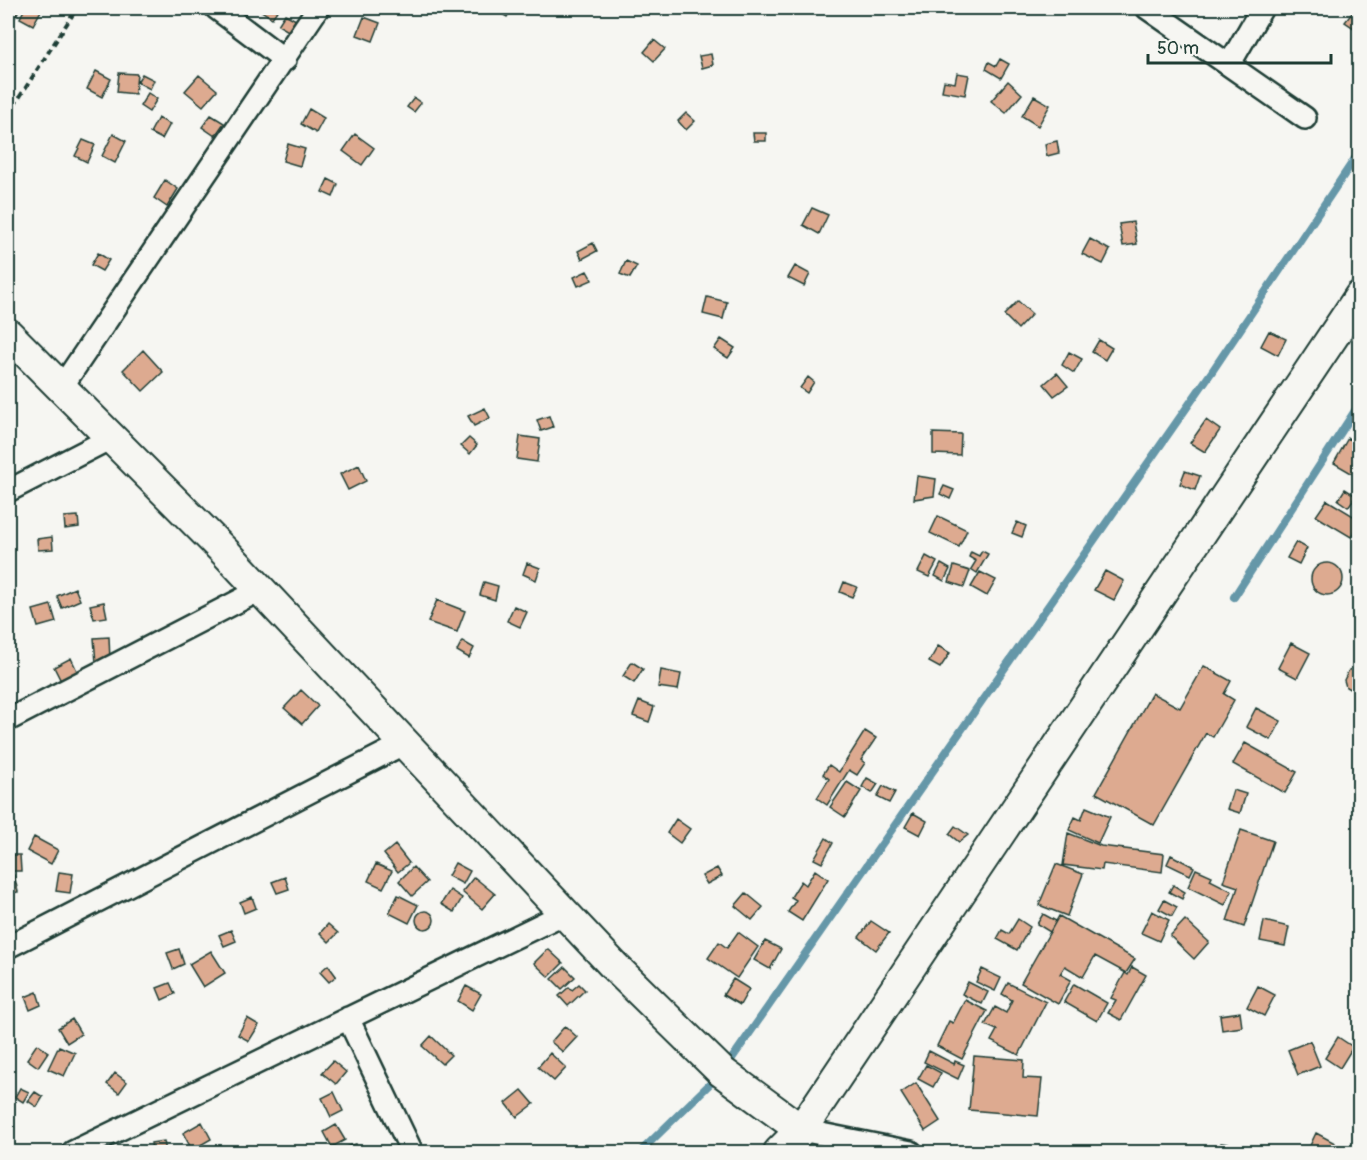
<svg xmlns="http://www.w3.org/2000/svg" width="1367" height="1160" font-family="Pangolin,sans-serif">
<rect width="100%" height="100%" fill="#f6f6f2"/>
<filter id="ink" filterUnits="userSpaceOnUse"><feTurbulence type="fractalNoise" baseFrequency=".0167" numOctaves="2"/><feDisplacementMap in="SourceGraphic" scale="12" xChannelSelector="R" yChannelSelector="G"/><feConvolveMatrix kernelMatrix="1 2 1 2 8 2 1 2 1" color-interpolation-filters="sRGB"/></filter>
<g filter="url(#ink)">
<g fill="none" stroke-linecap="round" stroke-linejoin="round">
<!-- stream -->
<path stroke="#6597a8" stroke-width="8" d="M1234,597L1360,403
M726,1067L1213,370L1360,151
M640,1152L718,1076"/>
</g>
<!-- building -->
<path fill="#ddaa90" stroke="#1f3d34" stroke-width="1.5" d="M8,8H20L14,19L8,16Z
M25,8L42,9L33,25L20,18Z
M257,8H279L272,18Z
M499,8H512L507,17L497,11Z
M1356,8H1360V32L1345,22Z
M285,14L296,20L290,32L278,25Z
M364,17L380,23L373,41L357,35Z
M654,40L665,49L654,61L644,52Z
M711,54L713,65L702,68L699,56Z
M1000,59L1009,64L1001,78L986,69L989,62L996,66Z
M96,71L111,79L102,97L87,89Z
M119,73L137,74L135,94L117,92Z
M957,73L969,75L965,95L942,91L944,81L955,83Z
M142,74L154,80L150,89L137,82Z
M199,75L217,90L203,106L185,91Z
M1008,81L1022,94L1006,113L991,101Z
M148,93L157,99L149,112L140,106Z
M1034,96L1050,105L1038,126L1022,116Z
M414,98L421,103L414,112L407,107Z
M309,109L324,118L316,133L301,124Z
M686,113L695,121L686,130L678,121Z
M211,115L224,123L215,136L202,127Z
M158,118L170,124L162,139L150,133Z
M753,133H766V141H754Z
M113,134L126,141L115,163L102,156Z
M355,134L374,148L362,165L343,151Z
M83,140L95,145L87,162L75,156Z
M1057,141L1059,153L1047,156L1045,144Z
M288,144L305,149L300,166L283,161Z
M328,179L338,184L333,197L322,192Z
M165,180L178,189L167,207L154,198Z
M812,208L828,215L819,234L803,225Z
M1133,222L1137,244L1123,246L1119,224Z
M1090,239L1110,250L1103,264L1082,254Z
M593,243L597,251L582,259L578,251Z
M98,253L109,260L102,271L91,265Z
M626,261L637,266L630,278L620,274Z
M795,266L810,274L804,286L788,278Z
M587,271L592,280L578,286L574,277Z
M707,297L727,302L723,319L703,314Z
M1018,301L1032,314L1018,329L1004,315Z
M1269,331L1286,339L1278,355L1261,346Z
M721,339L735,348L728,358L714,349Z
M1099,340L1112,348L1105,360L1092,352Z
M143,350L163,372L143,391L123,370Z
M1069,352L1082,359L1074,373L1062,365Z
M1057,373L1068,386L1054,396L1044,384Z
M808,377L814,382L807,393L800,388Z
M485,408L490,418L474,426L468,416Z
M549,416L553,427L541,431L537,420Z
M1206,420L1220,430L1205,452L1190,443Z
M933,433L961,434L960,455L933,454Z
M520,436L540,439L537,462L517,459Z
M469,438L477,445L470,454L461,446Z
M1348,438L1360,445L1358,477L1334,463Z
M359,465L366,481L348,490L340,474Z
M1185,471L1200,476L1195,490L1180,484Z
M917,476L936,479L934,496L914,499Z
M944,486L954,490L950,499L940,494Z
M1345,489L1356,496L1348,507L1338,500Z
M1327,500L1360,520L1351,537L1316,516Z
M78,516L79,527L65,529L64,517Z
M938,516L967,530L959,547L930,533Z
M1017,522L1026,526L1022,537L1012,533Z
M52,537L53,549L38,550L37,539Z
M1296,542L1307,548L1299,564L1287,558Z
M982,551L988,554L977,573L971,569L976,561L969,557L971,552L979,556Z
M926,556L937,562L929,577L918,572Z
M527,563L540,568L536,580L523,574Z
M1311 579a16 16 0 1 1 32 0a16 16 0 1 1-32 0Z
M941,564L950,569L944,581L935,576Z
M954,566L970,571L964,587L949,582Z
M1105,571L1124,581L1114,600L1094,590Z
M980,572L996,580L987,596L971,587Z
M484,582L498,586L495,600L480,595Z
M844,582L857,587L852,597L840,592Z
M75,588L80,600L62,608L57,596Z
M437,600L465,611L457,632L428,622Z
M104,602L107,617L94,619L90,605Z
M51,605L56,622L38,627L33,610Z
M514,606L527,612L520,627L507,621Z
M109,637L110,661L96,663L94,638Z
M462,641L474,648L469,658L457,651Z
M1291,643L1310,653L1297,678L1278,668Z
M938,646L950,653L940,668L929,662Z
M71,658L78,673L61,681L54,667Z
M632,662L643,669L634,683L623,676Z
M1204,666L1231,681L1224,694L1234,700L1213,737L1206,733L1154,825L1096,793L1152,693L1180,708Z
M1357,669H1360V691H1353L1346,687L1344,680L1349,670Z
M661,670L681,674L678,690L658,687Z
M301,690L318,706L302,724L284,708Z
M639,701L654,707L649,722L633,716Z
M1256,708L1281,721L1271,740L1246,727Z
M865,731L876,738L861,760L865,763L857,775L849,770L827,805L817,798L829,779L823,774L829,765L839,772Z
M1245,743L1297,772L1285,793L1233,764Z
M867,778L878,784L872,793L862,787Z
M847,782L861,791L845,817L830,807Z
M883,786L895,792L889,803L877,797Z
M1233,790L1246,794L1240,813L1227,809Z
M1086,807L1110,817L1098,843L1069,830L1075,817L1081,820Z
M913,813L927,821L920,835L905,827Z
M676,819L690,829L680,843L667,833Z
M955,826L968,835L959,842L949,834Z
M1241,830L1273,841L1244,927L1227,921L1238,887L1223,882Z
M1068,833L1101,846L1164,854L1162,872L1103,864L1102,870L1063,865Z
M34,837L58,850L51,864L27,851Z
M826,838L833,843L822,863L814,859Z
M395,845L409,863L398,872L384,854Z
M11,855H20L21,871H12Z
M1171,855L1194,867L1190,875L1167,864Z
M455,863L470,871L463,884L448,876Z
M376,864L392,871L383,888L368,881Z
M1056,864L1083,874L1067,916L1039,905Z
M413,867L427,882L412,896L399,881Z
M717,868L722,876L707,884L702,876Z
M1196,869L1212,876L1210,880L1232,891L1225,905L1188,887Z
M815,870L828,879L802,921L788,912L796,900L791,897L801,881L806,885Z
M59,872L73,874L70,893L56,891Z
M14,875L18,892L8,894V876Z
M285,877L289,889L277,893L272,882Z
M474,877L495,894L482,909L462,892Z
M1173,885L1185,892L1182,899L1169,892Z
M450,890L462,898L454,912L441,904Z
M746,893L763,907L752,920L735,906Z
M398,895L418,905L409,923L389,913Z
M252,897L256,908L244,913L240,902Z
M1164,900L1177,907L1172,916L1159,909Z
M416 920a9 9 0 1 1 18 0a9 9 0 1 1-18 0Z
M1152,911L1169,920L1159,941L1141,933Z
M1043,914L1056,921L1050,932L1037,924Z
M1059,916L1135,959L1126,973L1095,956L1083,977L1065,966L1060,974L1071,980L1058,1004L1021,983Z
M1018,919L1030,927L1017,950L997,939L1002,930L1009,934Z
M1185,920L1209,942L1194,959L1170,936Z
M871,921L889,933L876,950L859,937Z
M1264,921L1289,927L1285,946L1260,941Z
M328,924L338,933L329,942L320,933Z
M231,930L236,941L224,946L219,935Z
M738,932L758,947L737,978L708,958L719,942L727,948Z
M765,941L781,949L770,969L754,960Z
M179,949L184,964L173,969L167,953Z
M548,949L563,963L549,977L534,963Z
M211,951L225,973L203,987L189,964Z
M328,965L336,976L329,982L320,972Z
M565,967L575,977L562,989L552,979Z
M1132,967L1146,975L1121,1020L1108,1013L1116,1000L1111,998L1125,973L1128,975Z
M982,969L1001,978L995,991L976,982Z
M733,979L749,989L740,1005L723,995Z
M968,982L988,992L982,1004L962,994Z
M170,983L175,994L162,1000L157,988Z
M1008,983L1046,1002L1019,1055L991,1041L997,1030L985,1025L995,1007L1006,1013L1012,1000L1002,994Z
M579,984L585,990L568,1006L559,996L569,987L572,990Z
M1074,984L1107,1003L1097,1021L1064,1002Z
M466,986L481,994L472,1010L458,1001Z
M1258,986L1275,995L1264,1016L1247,1007Z
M37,992L41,1005L30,1010L25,997Z
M965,1000L987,1011L962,1059L937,1046L949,1021L953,1023Z
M1240,1012L1242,1027L1222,1030L1220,1015Z
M247,1018L259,1025L249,1041L238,1035Z
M72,1019L81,1034L67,1043L58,1028Z
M565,1026L577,1037L563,1052L551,1042Z
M431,1036L451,1055L442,1064L422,1046Z
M1338,1037L1353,1047L1340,1068L1325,1058Z
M1310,1041L1320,1066L1298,1075L1288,1050Z
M37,1044L48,1052L38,1067L27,1059Z
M59,1046L75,1053L64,1076L48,1069Z
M929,1051L954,1064L955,1061L964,1065L958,1079L924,1062Z
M550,1053L566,1068L554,1081L538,1067Z
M974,1056L1024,1060L1023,1078L1042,1079L1038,1116L969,1110Z
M333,1061L346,1072L336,1084L322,1073Z
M926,1065L941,1073L933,1087L918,1079Z
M115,1073L127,1082L119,1093L107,1084Z
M916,1083L940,1121L925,1131L901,1093Z
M20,1088L29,1092L23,1102L15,1097Z
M522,1090L534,1104L517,1117L506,1103Z
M35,1092L43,1097L37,1107L28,1101Z
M334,1092L343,1111L331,1117L322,1098Z
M202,1122L211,1139L192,1150L183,1133Z
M336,1125L345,1140L332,1147L324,1132Z
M1316,1133L1335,1143L1330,1152H1307Z
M164,1141L166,1152H152L151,1143Z
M1221,1143L1249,1147L1248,1152H1219Z
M356,1144L359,1152H342L340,1149Z
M1024,1148L1058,1151V1152H1023Z"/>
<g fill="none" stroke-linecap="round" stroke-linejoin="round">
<defs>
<path id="street" d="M216,8L285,60
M1147,8L1305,118
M1229,65L1262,8
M61,388L318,8
M8,491L111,438
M8,720L260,590
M8,947L405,743
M348,1018L412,1152
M801,1130L911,1152
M73,1152L565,913"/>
<path id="secondary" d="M8,334L226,553L615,967L722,1072L801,1130
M779,1152L801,1130L1360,296"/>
</defs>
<!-- street casing -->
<use href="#street" stroke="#1f3d34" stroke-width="26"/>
<!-- secondary casing -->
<use href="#secondary" stroke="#1f3d34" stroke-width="34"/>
<!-- path -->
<path stroke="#1f3d34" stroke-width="4" stroke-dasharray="6 4.5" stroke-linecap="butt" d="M8,115L77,8"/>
<!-- street -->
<use href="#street" stroke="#f6f6f2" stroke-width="21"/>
<!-- secondary -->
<use href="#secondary" stroke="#f6f6f2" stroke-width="30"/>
</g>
</g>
<!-- margin -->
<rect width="1367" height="1160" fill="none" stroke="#f6f6f2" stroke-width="30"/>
<rect x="15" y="15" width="1337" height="1130" fill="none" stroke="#1f3d34" stroke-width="2" filter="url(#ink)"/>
<!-- scale -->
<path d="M1148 54v9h183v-9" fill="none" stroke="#1f3d34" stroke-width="3"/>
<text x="1157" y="54" font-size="18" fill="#1f3d34" stroke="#f6f6f2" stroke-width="4.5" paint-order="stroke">50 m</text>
</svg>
